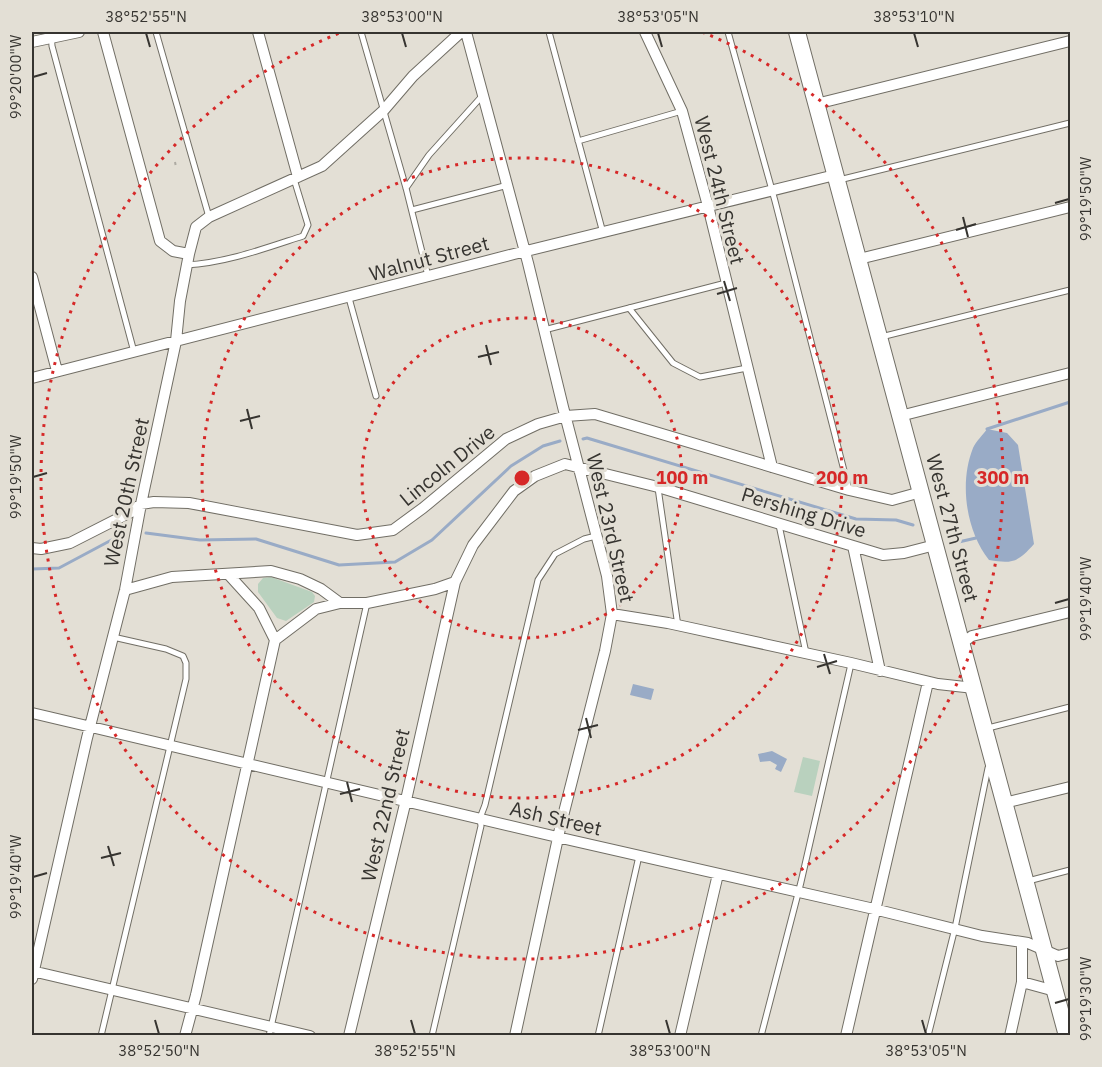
<svg xmlns="http://www.w3.org/2000/svg" width="1102" height="1067" font-family="'IBM Plex Sans',sans-serif">
<rect width="100%" height="100%" fill="#e3dfd5"/>
<!-- green -->
<path fill="#b9d1be" d="M271,577L312,592L315,596L314,602L286,621L277,618L258,592V584L263,578Z
M803,757L820,761L812,796L794,792Z"/>
<!-- water -->
<path fill="#99abc6" d="M987,429L1007,433L1018,445L1034,544C1018,562 1013,564 989,560C966,531 959,483 973,448C976,441 983,435 987,429Z
M633,684L654,689L651,700L630,695Z
M772,751L787,759L781,772L775,769L777,765L770,761L760,762L758,754Z"/>
<g fill="none" stroke-linecap="round" stroke-linejoin="round">
<!-- stream -->
<path stroke="#99abc6" stroke-width="3" d="M987,429L1070,402
M583,439L587,438L856,519L896,520L913,525
M146,533L200,540L256,539L339,565L395,562L432,540L511,466L543,446L560,441
M950,544L976,538
M32,569L59,568L119,536"/>
<defs>
<path id="lane" d="M51,32L52,46L134,352
M156,32L209,217
M361,32L406,188L428,276
M549,32L603,233
M728,32L775,201L849,490
M578,141L682,111
M839,180L1070,123
M406,188L429,155L483,95
M412,210L508,185
M186,265C226,263 266,248 303,236L308,225L294,179
M349,298L376,396
M629,308L673,363L700,377L747,368
M544,330L726,283
M881,337L1070,290
M658,488L678,626
M779,525L806,653
M988,728L1070,707
M1028,881L1070,870
M101,1036L186,679V663L183,656L166,649L113,637
M269,1036L367,603
M432,1036L481,826L480,818L485,805L538,580L555,554L584,539L596,536
M598,1036L639,856
M761,1036L801,882L851,664
M928,1036L955,928L988,768"/>
<path id="street" d="M258,32L298,177
M466,32L528,263L563,407L607,576L612,614L605,651L561,824L515,1036
M645,32L682,111L708,206L772,467
M32,42L79,32
M816,104L1070,41
M189,254L196,227L209,217L322,166L383,111L413,76L461,32
M859,259L1070,207
M32,277L57,371
M32,378L514,254L835,175
M900,416L1070,373
M853,546L880,671
M32,548L41,549L70,543L131,512L141,504L154,502L189,503L357,535L393,530L423,508L506,439L538,424L566,416L595,414L849,490L892,500L921,492
M125,590L172,577L271,571L300,579L321,589L340,603H367L435,589L455,582
M612,614L668,623L851,663L938,684L974,688
M275,640L316,609L340,603
M962,643L972,636L1070,612
M32,713L570,840L874,909L982,936L1028,943L1058,956L1070,953
M1004,803L1070,787
M32,971L310,1036
M32,979L87,738L125,590L141,504L176,341L180,301L189,254L173,251L160,241L103,32
M1022,982L1055,991
M185,1036L196,995L275,640L259,608L229,575
M349,1036L406,800L455,582L473,545L514,491L535,476L565,464L658,487L883,555L904,553L935,545
M680,1036L718,874
M846,1036L928,682
M1010,1036L1022,982V944"/>
<path id="secondary" d="M797,32L1067,1036"/>
</defs>
<!-- lane casing -->
<use href="#lane" stroke="#716e65" stroke-width="7"/>
<!-- street casing -->
<use href="#street" stroke="#716e65" stroke-width="12"/>
<!-- secondary casing -->
<use href="#secondary" stroke="#716e65" stroke-width="18"/>
<!-- path -->
<path stroke="#adaaa2" stroke-width="2" stroke-dasharray="3 3" stroke-linecap="butt" d="M175,162L176,167"/>
<!-- lane -->
<use href="#lane" stroke="#fff" stroke-width="5"/>
<!-- street -->
<use href="#street" stroke="#fff" stroke-width="10"/>
<!-- secondary -->
<use href="#secondary" stroke="#fff" stroke-width="16"/>
</g>
<!-- ticks -->
<path fill="none" stroke="#363430" stroke-width="2" d="M146,33L150,47M402,33L406,47M658,33L662,47M914,33L918,47M33,77L47,73M1055,203L1069,199M963,217L968,237M956,230L976,224M724,281L730,301M717,294L737,288M486,345L491,365M478,357L499,352M247,409L252,429M240,421L260,416M33,477L47,473M1055,603L1069,599M824,654L830,674M817,667L837,661M586,718L591,738M578,730L598,725M347,782L352,802M340,794L360,789M108,846L114,866M101,858L121,853M33,877L47,873M1055,1003L1069,999M155,1020L159,1034M411,1020L415,1034M666,1020L670,1034M922,1020L926,1034"/>
<!-- distance rings -->
<g fill="none" stroke="#d62828" stroke-width="3" stroke-dasharray="3 6">
<circle cx="522" cy="478" r="160"/>
<circle cx="522" cy="478" r="320"/>
<path d="M702 32A481 481 0 1 1 342 32"/>
</g>
<g text-anchor="middle" dominant-baseline="central" stroke-width="6" stroke-linejoin="round" paint-order="stroke">
<!-- street labels -->
<g font-size="20" fill="#363430" stroke="#e3dfd5">
<text transform="translate(720 190) rotate(76)">West 24th Street</text>
<text transform="translate(429 258) rotate(-15)">Walnut Street</text>
<text transform="translate(447 465) rotate(-39)">Lincoln Drive</text>
<text transform="translate(126 492) rotate(-78)">West 20th Street</text>
<text transform="translate(804 512) rotate(17)">Pershing Drive</text>
<text transform="translate(611 528) rotate(77)">West 23rd Street</text>
<text transform="translate(953 528) rotate(75)">West 27th Street</text>
<text transform="translate(385 805) rotate(-77)">West 22nd Street</text>
<text transform="translate(556 818) rotate(13)">Ash Street</text>
</g>
</g>
<circle cx="522" cy="478" r="9" fill="#d62828" stroke="#e3dfd5" stroke-width="3"/>
<g font-size="18" text-anchor="middle" font-weight="bold" fill="#d62828" stroke="#e3dfd5" stroke-width="6" stroke-linejoin="round" paint-order="stroke">
<text x="682" y="484">100 m</text>
<text x="842" y="484">200 m</text>
<text x="1003" y="484">300 m</text>
</g>
<!-- border -->
<rect width="1102" height="1067" fill="none" stroke="#e3dfd5" stroke-width="66"/>
<rect x="33" y="33" width="1036" height="1001" fill="none" stroke="#363430" stroke-width="2"/>
<g font-size="15" text-anchor="middle" fill="#363430">
<text x="146" y="22">38°52'55"N</text>
<text x="402" y="22">38°53'00"N</text>
<text x="658" y="22">38°53'05"N</text>
<text x="914" y="22">38°53'10"N</text>
<text transform="translate(16 77) rotate(-90)" y="5">99°20'00"W</text>
<text transform="translate(1086 199) rotate(-90)" y="5">99°19'50"W</text>
<text transform="translate(16 477) rotate(-90)" y="5">99°19'50"W</text>
<text transform="translate(1086 599) rotate(-90)" y="5">99°19'40"W</text>
<text transform="translate(16 877) rotate(-90)" y="5">99°19'40"W</text>
<text transform="translate(1086 999) rotate(-90)" y="5">99°19'30"W</text>
<text x="159" y="1056">38°52'50"N</text>
<text x="415" y="1056">38°52'55"N</text>
<text x="670" y="1056">38°53'00"N</text>
<text x="926" y="1056">38°53'05"N</text>
</g>
</svg>
